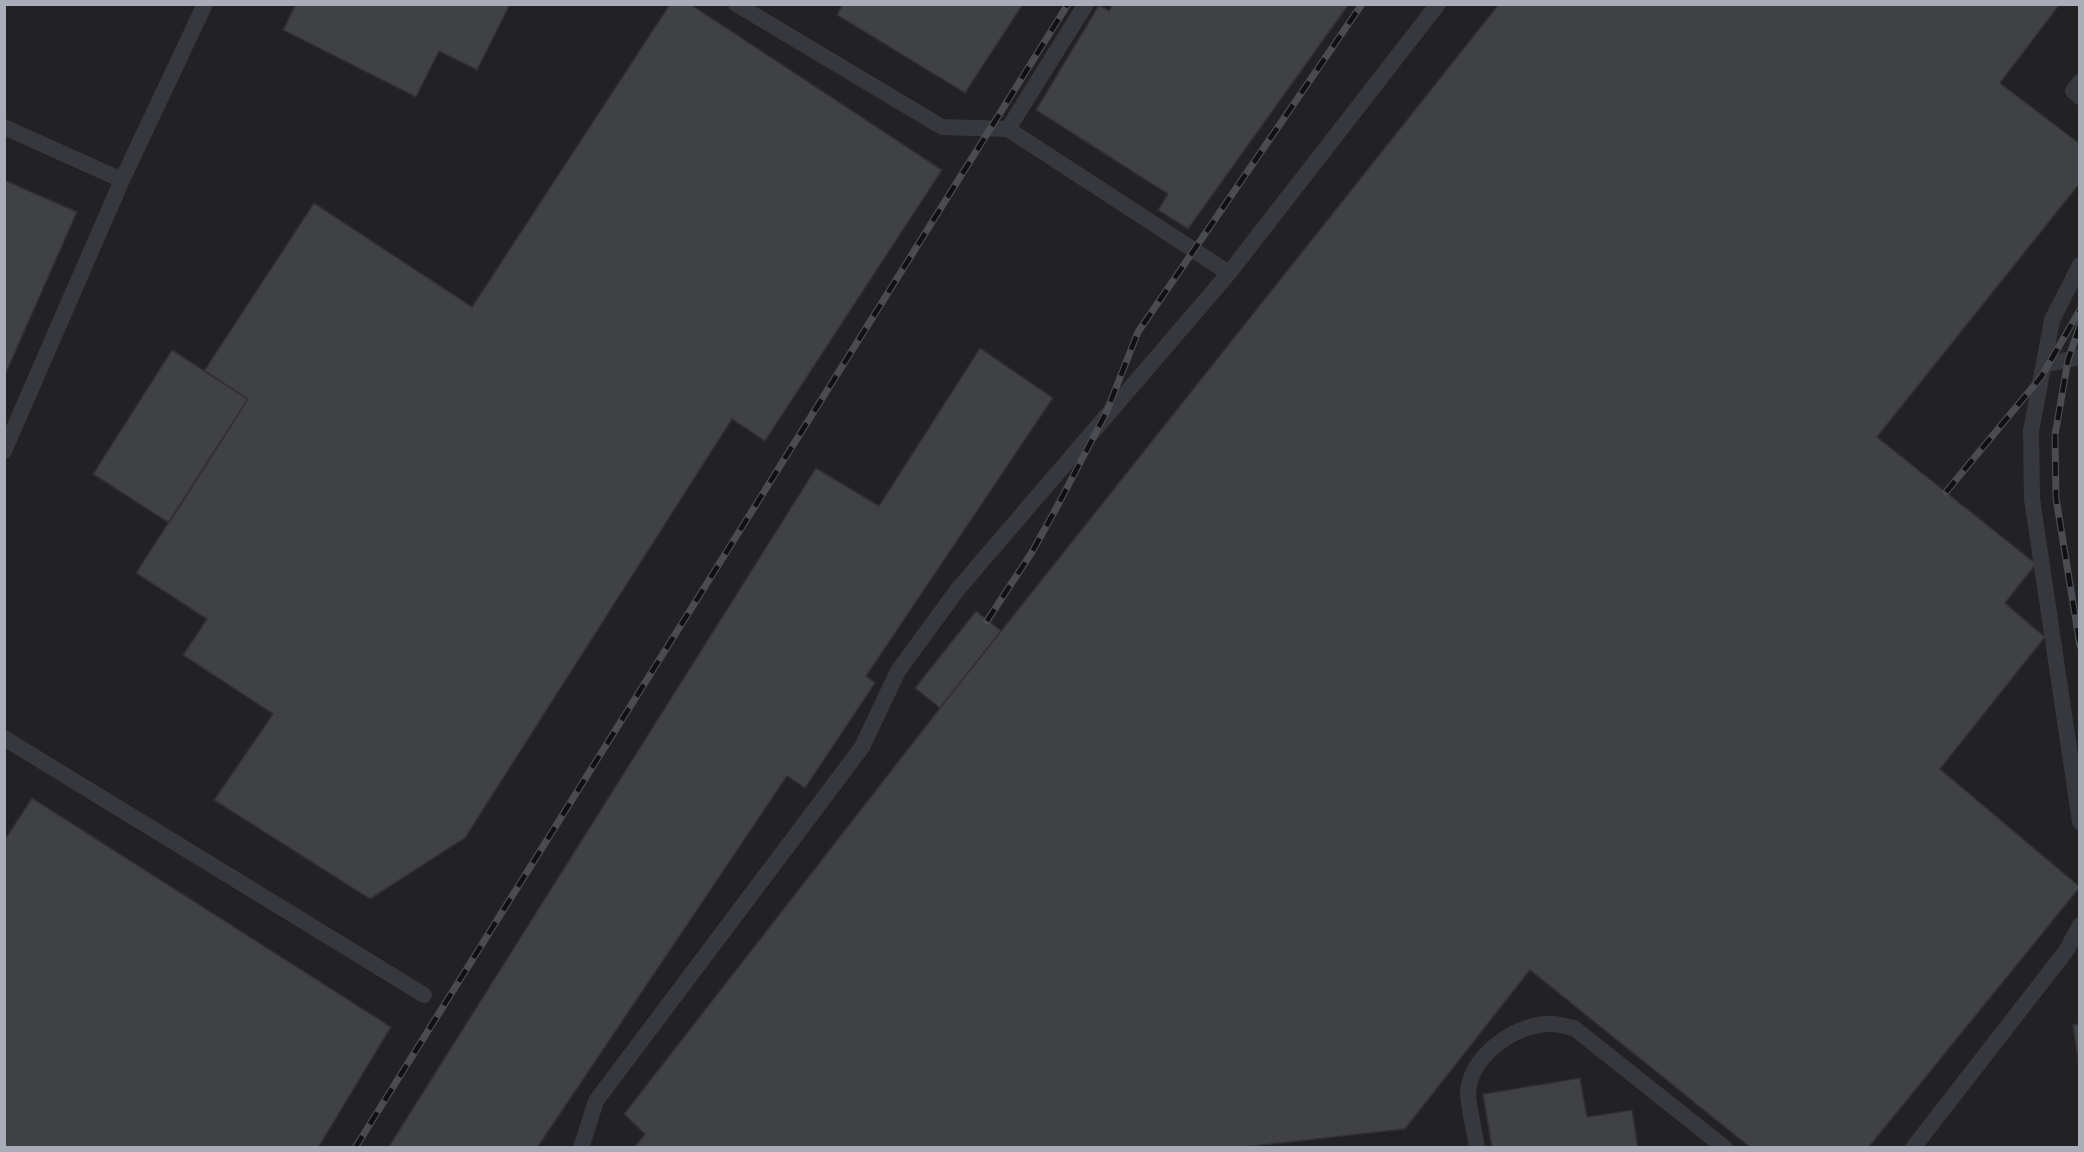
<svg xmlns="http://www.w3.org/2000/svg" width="2084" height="1152" font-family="Lato,sans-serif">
<rect width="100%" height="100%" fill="#161618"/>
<!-- built -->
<path fill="#222225" d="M5,5H2079V1147H5Z"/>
<!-- building -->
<path fill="#404145" stroke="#303034" stroke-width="1.5" d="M296,4H510L477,70L439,51L416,97L283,30Z
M670,4H690L942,170L765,441L732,419L465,838L370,899L214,800L273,714L183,655L207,619L136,573L248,399L204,371L314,203L472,307Z
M843,4H1023L965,93L837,15Z
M1113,4H1349L1188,229L1158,210L1168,194L1036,110L1099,5L1109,11Z
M1499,4H2060L2000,83L2080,144V183L1877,437L2036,564L2005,603L2045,637L1940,769L2080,887L1868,1148H1751L1530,970L1405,1129L1236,1148H634L645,1134L624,1114L940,708Z
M4,180L77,212L4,377Z
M980,348L1053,398L866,676L875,683L805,788L787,776L537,1148H388L816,468L879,506Z
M172,350L248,399L169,523L93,474Z
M976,611L1001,631L940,708L915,688Z
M32,798L391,1027L318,1148H4V841Z
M2080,1024V1073L2073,1025Z
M1580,1078L1587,1117L1632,1110L1638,1148H1492L1483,1094Z"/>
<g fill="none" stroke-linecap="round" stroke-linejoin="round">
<!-- service -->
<path stroke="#37383d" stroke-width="16" d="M736,4L942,127L1008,129L1229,273
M2080,82L2073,91L2080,97
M4,127L122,180
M1008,129L1086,4
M2080,265L2052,320L2031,431L2032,499L2080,822
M2044,365L2080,357
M4,451L122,180L205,4
M4,738L424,995
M581,1148L596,1101L862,747L898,671L958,589L1229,273L1438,4
M1477,1148C1475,1132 1468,1107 1468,1092C1471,1056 1512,1027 1546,1024C1555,1023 1565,1026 1574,1028L1725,1148
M1913,1148L2066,951L2080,925"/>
<defs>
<path id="rail" d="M2080,325L2068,360L2055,435L2056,498L2080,646
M1946,492L2041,377L2080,310
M987,621L1032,552L1059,503L1106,413L1138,332L1362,4
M355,1148L1068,4"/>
</defs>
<!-- rail casing -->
<use href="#rail" stroke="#4a4c52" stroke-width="7"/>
<!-- rail -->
<use href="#rail" stroke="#111113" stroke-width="4.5" stroke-dasharray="14" stroke-linecap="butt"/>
</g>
<!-- border -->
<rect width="2084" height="1152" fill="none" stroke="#a8adb8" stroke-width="12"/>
</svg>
